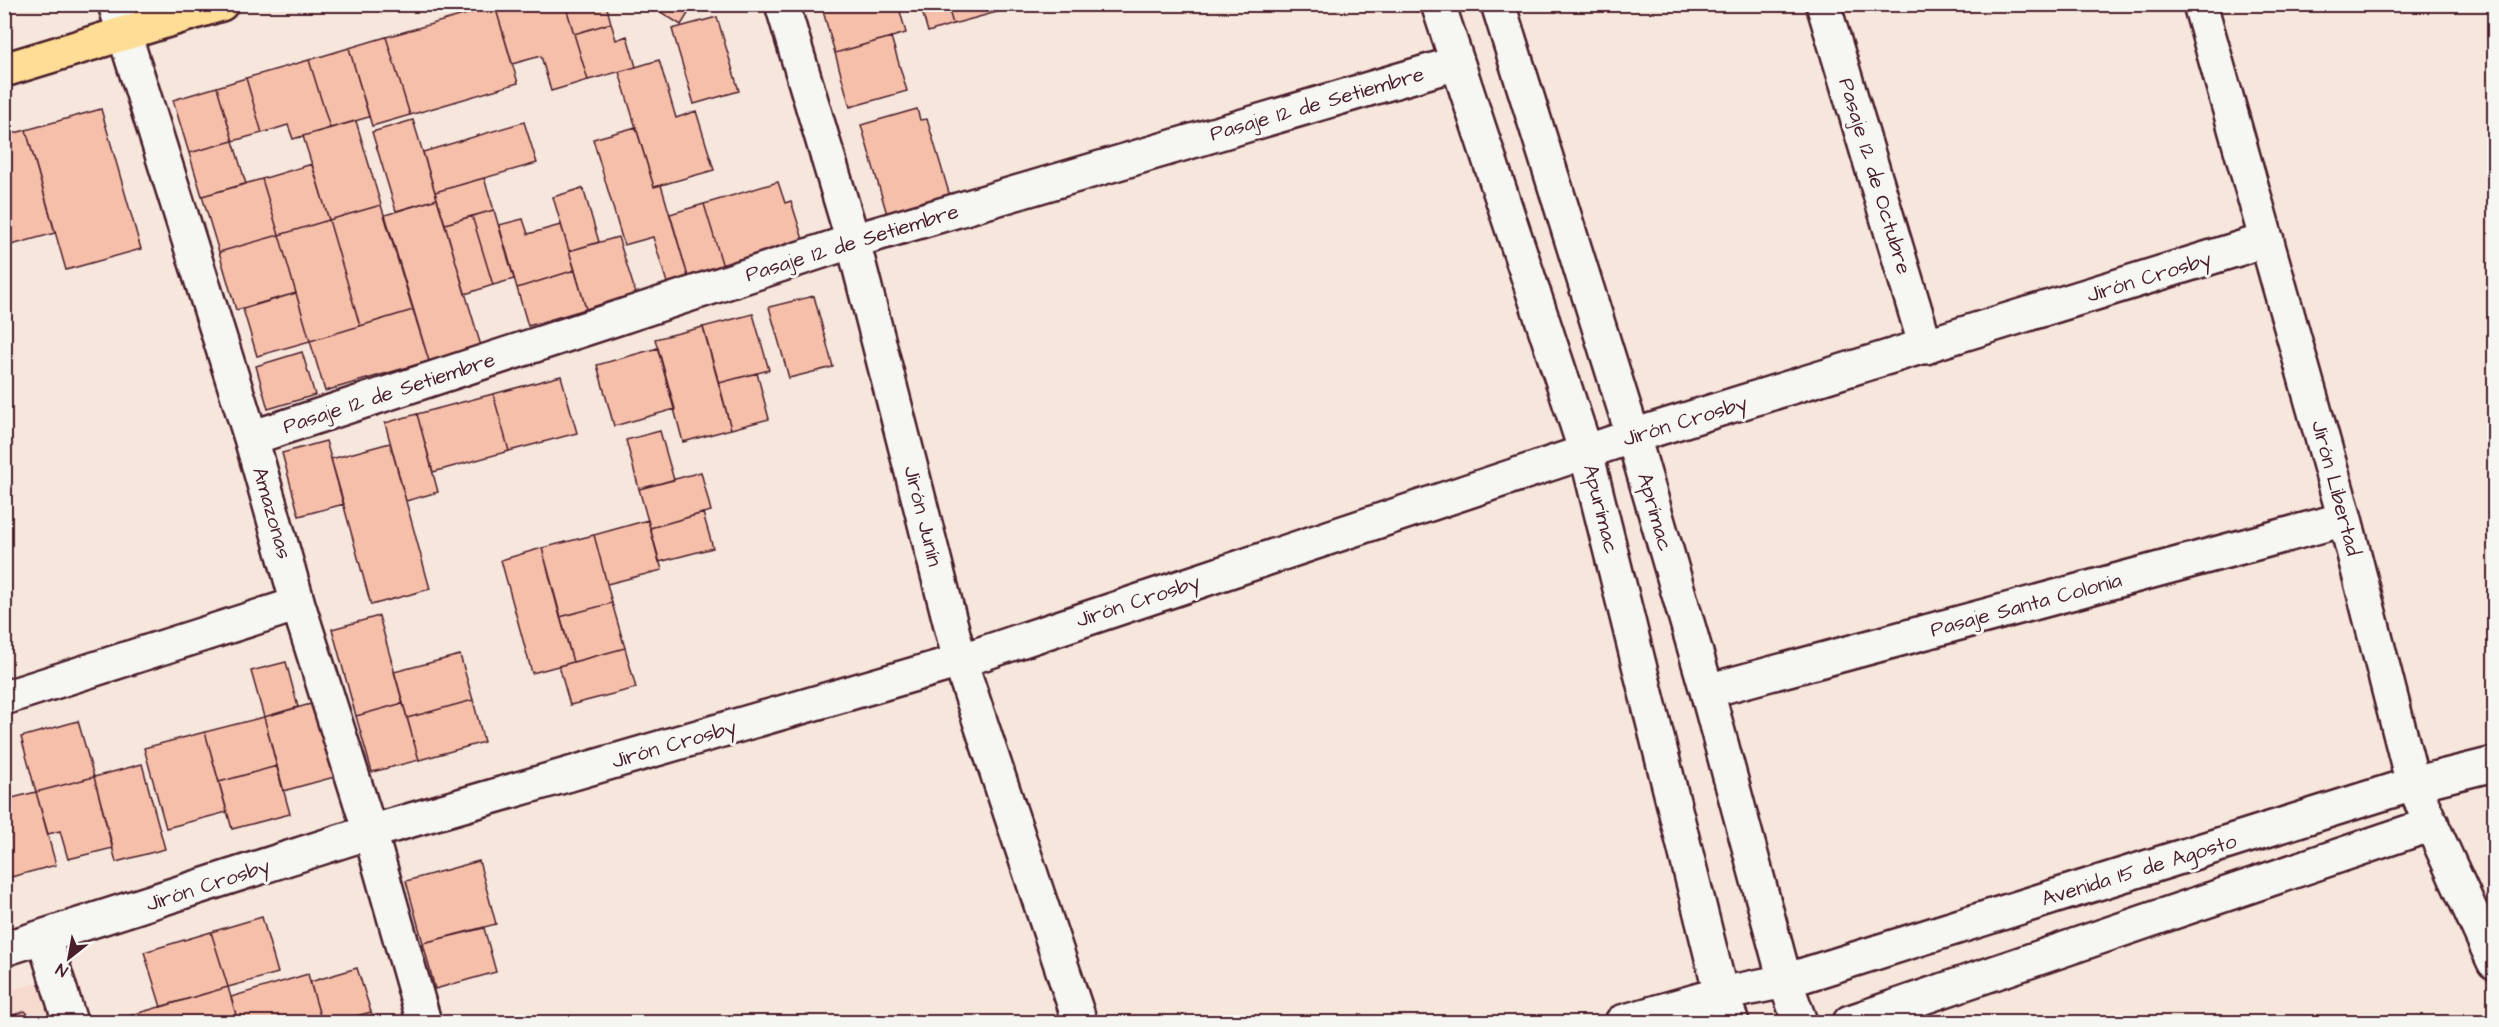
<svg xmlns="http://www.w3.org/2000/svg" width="2499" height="1027" font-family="'Architects Daughter',sans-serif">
<rect width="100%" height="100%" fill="#f6e6dc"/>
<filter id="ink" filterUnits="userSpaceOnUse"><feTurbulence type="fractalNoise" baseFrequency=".0167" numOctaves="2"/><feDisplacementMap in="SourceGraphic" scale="12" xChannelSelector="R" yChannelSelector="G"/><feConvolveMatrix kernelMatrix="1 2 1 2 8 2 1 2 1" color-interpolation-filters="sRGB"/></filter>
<g filter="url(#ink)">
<!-- built -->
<path fill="#f6dacd" d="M41,982L53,1022H5V992Z"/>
<!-- building -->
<path fill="#f6bfaa" stroke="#4a1f2b" stroke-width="1.5" d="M499,4H565L588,80L551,91L541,56L512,64L495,6Z
M565,4H606L611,23L574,34Z
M648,4H694L681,25Z
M821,4H873L874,7L898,4L906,33L835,53Z
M920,4H947L953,24L928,32Z
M947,4H995L997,12L953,24Z
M495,6L518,83L410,115L386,37Z
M717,17L739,91L694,104L672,29Z
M611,23L616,40L627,36L636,67L588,80L574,34Z
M386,37L410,115L372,126L349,48Z
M891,37L907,91L850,107L835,53Z
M349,48L369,117L330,128L309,60Z
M309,60L330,128L293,139L288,125L262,133L246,78Z
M659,60L676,118L696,111L714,170L654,187L619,72Z
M246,78L262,133L233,141L217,87Z
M217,87L233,141L189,153L173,100Z
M101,109L141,249L66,270L26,130Z
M917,109L920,120L927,119L952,203L889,221L861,125Z
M413,120L437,199L396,211L372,132Z
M356,121L381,205L329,220L303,136Z
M524,122L537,163L435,192L423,152Z
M636,127L654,187L661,185L689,280L668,286L653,237L624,245L593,139Z
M26,130L55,233L4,247V136Z
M233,141L246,184L202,196L189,153Z
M312,164L329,220L279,235L262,179Z
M484,178L494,210L445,224L435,192Z
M262,179L279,235L219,252L202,196Z
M778,182L785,203L791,201L805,246L724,270L704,204Z
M583,188L599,242L569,251L553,197Z
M437,199L481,346L429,361L385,215Z
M704,204L724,270L689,280L670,214Z
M381,205L413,310L360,326L329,220Z
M494,210L514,279L493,285L472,216Z
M472,216L493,285L465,294L445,224Z
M523,219L528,234L561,225L575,270L517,288L499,225Z
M329,220L360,326L310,341L279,235Z
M279,235L296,293L236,310L219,252Z
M618,237L636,294L586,309L569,251Z
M575,270L586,309L528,326L517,288Z
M296,293L310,341L257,356L243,309Z
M814,296L833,367L789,378L769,307Z
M413,310L429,361L325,391L310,341Z
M753,314L769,370L719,383L703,327Z
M703,327L731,429L683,442L655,339Z
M658,348L675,409L614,426L597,365Z
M302,352L315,395L268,409L256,366Z
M757,373L769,419L731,429L719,383Z
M561,376L577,433L509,451L493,394Z
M493,394L509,451L433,472L417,414Z
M417,414L438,492L406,501L385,423Z
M660,431L674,480L639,489L626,440Z
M326,441L344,504L299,516L282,453Z
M390,443L430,589L371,605L331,459Z
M701,472L711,511L650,528L639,489Z
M703,513L713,548L659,562L650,528Z
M648,520L662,570L607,584L594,535Z
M594,535L612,603L560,617L542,548Z
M542,548L573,662L532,673L501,560Z
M612,603L625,648L573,662L560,617Z
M379,616L403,703L356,716L332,629Z
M625,648L636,688L570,705L559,666Z
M460,655L473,700L407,718L394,672Z
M286,662L298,707L264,717L251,671Z
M473,700L484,742L419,760L407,718Z
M318,702L338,776L283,791L264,717Z
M403,703L419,760L372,772L356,716Z
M264,717L277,766L219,782L205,732Z
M78,721L94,777L36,792L21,737Z
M205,732L227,812L166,828L144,748Z
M142,764L165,849L116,862L94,777Z
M277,766L290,814L232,829L219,782Z
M94,777L113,848L68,859L60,831L48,834L36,792Z
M36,792L56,865L11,877L4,852V800Z
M479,861L496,924L423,943L406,881Z
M262,917L278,973L228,987L211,932Z
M484,928L496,972L435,989L423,943Z
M211,932L228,987L161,1007L144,952Z
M357,968L371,1012L335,1022H322L310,982Z
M308,974L320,1016L297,1022H238L231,997Z
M228,987L238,1022H108Z
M25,1011L35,1022H4V1018Z
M371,1012L374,1022H335Z"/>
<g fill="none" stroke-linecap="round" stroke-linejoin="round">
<defs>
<path id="minor" d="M115,4L251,438L298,604L370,832L424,1022
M782,4L853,241L960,661L1080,1022
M1438,4L1586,452L1721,994L1732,1022
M1498,4L1633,436L1707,691L1785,981L1800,1022
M1823,4L1926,347
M2200,4L2345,519L2413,784L2494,962
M251,438L853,241L1457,63
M1707,691L2345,519
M4,698L298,604
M44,938L70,1022
M4,949L370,832L960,661L1633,436L2267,240
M1622,1022L1721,994L1785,981L2413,784L2494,764
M1850,1022L2432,824"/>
<path id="major" d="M4,70L221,4"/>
</defs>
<!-- minor casing -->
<use href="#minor" stroke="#4a1f2b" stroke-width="38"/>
<!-- major casing -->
<use href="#major" stroke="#4a1f2b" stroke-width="38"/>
<!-- minor -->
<use href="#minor" stroke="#f6f6f2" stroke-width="33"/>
<!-- major -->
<use href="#major" stroke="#fedd96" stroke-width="33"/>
</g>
</g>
<g text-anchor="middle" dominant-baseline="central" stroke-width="6" stroke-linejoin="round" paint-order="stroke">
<!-- street labels -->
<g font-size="21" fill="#4a1f2b" stroke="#f6f6f2">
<text transform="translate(1317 104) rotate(-16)">Pasaje 12 de Setiembre</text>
<text transform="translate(1875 176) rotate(73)">Pasaje 12 de Octubre</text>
<text transform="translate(852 243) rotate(-17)">Pasaje 12 de Setiembre</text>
<text transform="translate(2149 277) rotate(-17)">Jirón Crosby</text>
<text transform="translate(389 393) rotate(-18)">Pasaje 12 de Setiembre</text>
<text transform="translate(1685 421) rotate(-17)">Jirón Crosby</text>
<text transform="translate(2336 488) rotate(75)">Jirón Libertad</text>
<text transform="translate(1601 509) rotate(76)">Apurímac</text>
<text transform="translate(1655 512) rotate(74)">Aprímac</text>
<text transform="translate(272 513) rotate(74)">Amazonas</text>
<text transform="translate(923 516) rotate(76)">Jirón Junín</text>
<text transform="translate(1138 601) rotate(-18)">Jirón Crosby</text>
<text transform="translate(2026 605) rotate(-15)">Pasaje Santa Colonia</text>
<text transform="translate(674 744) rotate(-16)">Jirón Crosby</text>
<text transform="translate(2139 870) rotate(-17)">Avenida 15 de Agosto</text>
<text transform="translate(208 885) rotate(-18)">Jirón Crosby</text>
</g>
</g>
<!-- margin -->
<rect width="2499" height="1027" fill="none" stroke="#f6f6f2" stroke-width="24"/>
<rect x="12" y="12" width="2475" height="1003" fill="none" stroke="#4a1f2b" stroke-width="2" filter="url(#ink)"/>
<!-- north arrow -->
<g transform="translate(69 958) rotate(211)" stroke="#f6f6f2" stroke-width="4.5" paint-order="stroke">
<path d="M0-4.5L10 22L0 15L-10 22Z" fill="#4a1f2b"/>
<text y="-9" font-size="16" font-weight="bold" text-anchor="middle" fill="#4a1f2b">N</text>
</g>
</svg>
